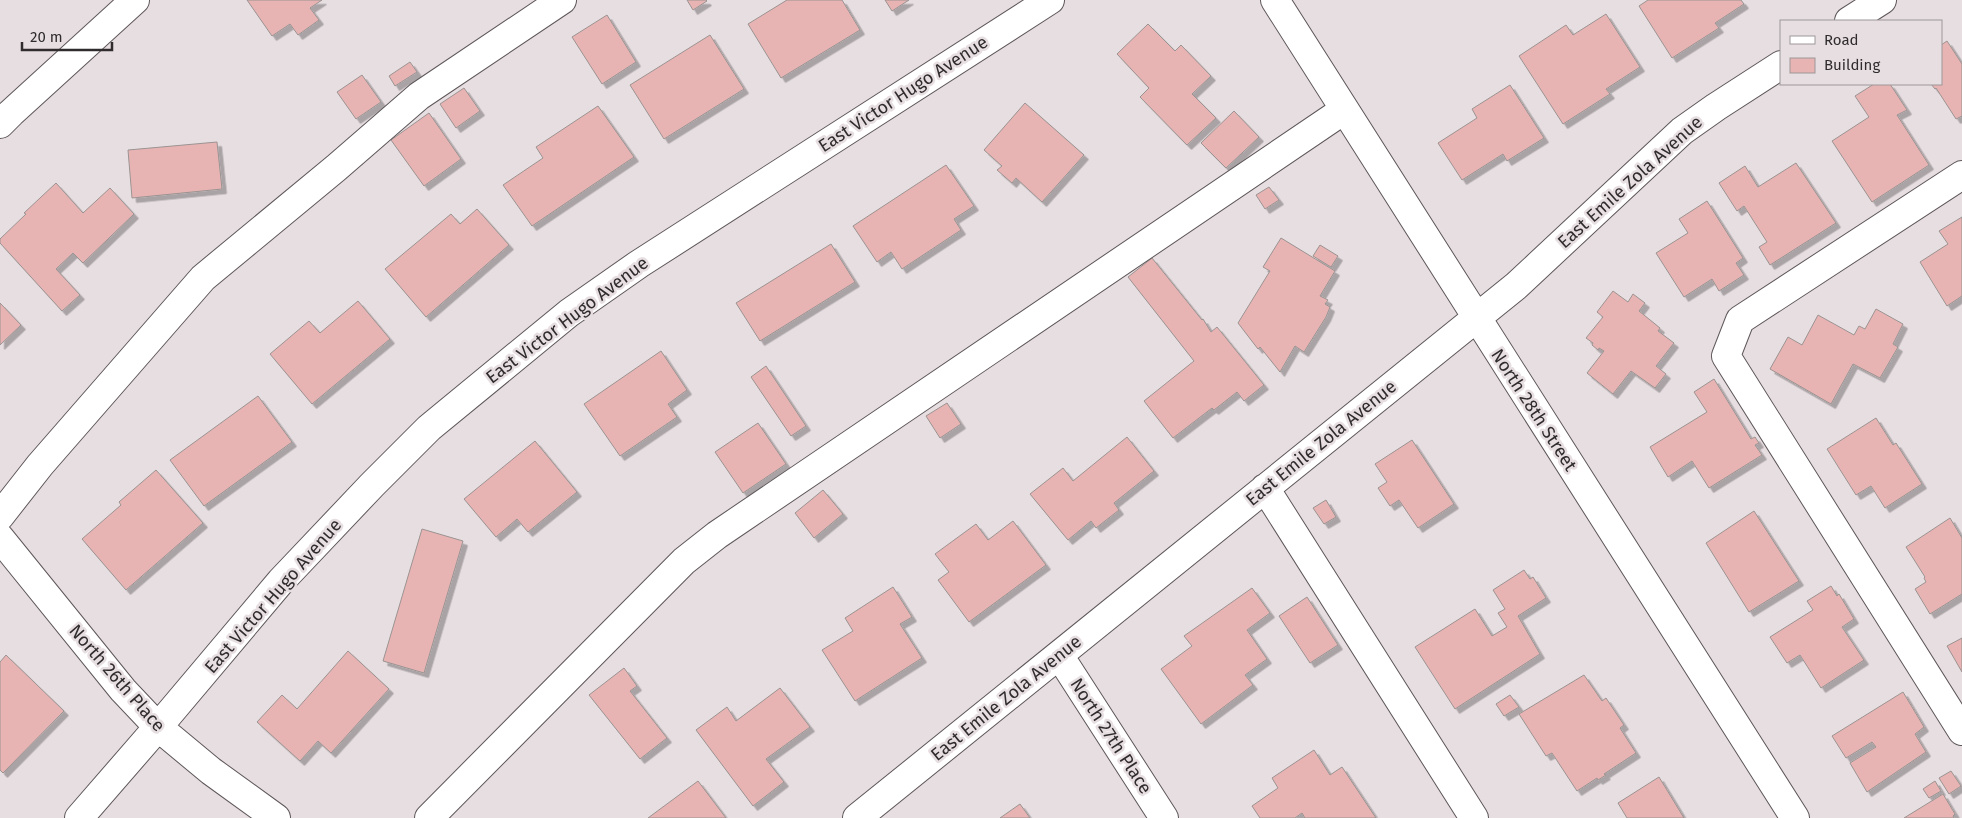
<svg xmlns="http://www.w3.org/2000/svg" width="1962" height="818" font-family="'Fira Sans',sans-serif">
<defs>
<filter id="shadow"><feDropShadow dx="4.5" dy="4.5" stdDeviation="0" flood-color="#0004"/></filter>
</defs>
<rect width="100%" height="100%" fill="#e7dee1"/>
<!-- building -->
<path fill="#e7b4b3" stroke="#9b9392" filter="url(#shadow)" d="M247,0H322L310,8L319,20L298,35L290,24L272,36Z
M687,0H706L707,1L693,10Z
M787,0H842L860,30L781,78L748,24Z
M885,0H909L892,11Z
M1648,0H1741L1744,4L1715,23L1719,28L1672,58L1639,6Z
M1606,14L1640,67L1606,89L1610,94L1563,124L1519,56L1566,25L1573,35Z
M607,15L636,62L602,84L572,37Z
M1148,24L1175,51L1181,45L1211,76L1192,94L1216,118L1187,145L1140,97L1149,88L1117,54Z
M710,35L744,89L664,139L630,85Z
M1947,41L1962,64V116L1956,119L1936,88L1935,89L1931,84H1941V45Z
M410,62L417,72L395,86L389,76Z
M362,75L381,102L356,119L337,92Z
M1874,84H1890L1907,110L1897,115L1929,165L1872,202L1832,141L1869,117L1855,96Z
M1510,85L1544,138L1507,161L1503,154L1462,180L1438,143L1477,118L1472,109Z
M464,88L480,111L456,128L440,104Z
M1025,103L1084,155L1042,202L1016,178L1012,183L997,170L1002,166L984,150Z
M598,106L634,157L532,226L503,185L543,158L536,147Z
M1234,111L1259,137L1226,168L1201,143Z
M429,113L461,159L424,186L391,140Z
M217,142L222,189L132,198L128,150Z
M1796,163L1836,223L1770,265L1759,247L1767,242L1744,206L1737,211L1719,183L1745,166L1758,187Z
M946,165L974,206L954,219L961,230L902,269L891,252L877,262L853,226Z
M56,183L83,213L110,188L134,214L83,263L73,253L56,269L80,295L62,311L0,243V239L26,214L24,213Z
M1269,187L1279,200L1265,209L1256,195Z
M1707,201L1743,258L1736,263L1744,275L1719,291L1712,279L1684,297L1656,253L1688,233L1679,219Z
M477,209L509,245L426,317L385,269L451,214L460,224Z
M1962,217V296L1947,306L1920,262L1948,244L1939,231Z
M1281,238L1335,271L1320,296L1328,300L1325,304L1330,307L1326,317L1304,352L1295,346L1280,372L1260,347L1258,349L1238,323L1270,271L1263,267Z
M831,244L855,282L760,341L736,303Z
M1320,245L1338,256L1331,267L1313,256Z
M1152,258L1202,320L1203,319L1211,332L1217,327L1264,385L1244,401L1237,392L1214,410L1212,408L1173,438L1144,401L1194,361L1128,277Z
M1613,291L1628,302L1633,294L1645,303L1639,311L1660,328L1658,331L1674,343L1656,366L1666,374L1655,388L1631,371L1613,394L1587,373L1604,351L1599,348L1598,350L1592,345L1593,343L1586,338L1603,317L1597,312Z
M358,301L390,339L312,404L270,354L309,321L320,333Z
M0,303L21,325L0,345Z
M1876,309L1903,324L1893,344L1898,347L1880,378L1853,364L1831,404L1770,369L1788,337L1802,345L1818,315L1854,335L1859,326L1865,329Z
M661,351L687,390L668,404L677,417L620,456L584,404Z
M766,366L806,426L791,436L751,377Z
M1714,379L1751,439L1755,437L1759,443L1755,445L1762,455L1709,488L1692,461L1668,477L1650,447L1707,412L1694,392Z
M258,396L292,442L204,506L170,460Z
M947,403L961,424L940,438L926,416Z
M1876,418L1893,445L1896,443L1922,484L1885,508L1871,486L1856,495L1827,449Z
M758,423L786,464L743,493L715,452Z
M1127,437L1154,471L1114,503L1119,510L1096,528L1091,521L1068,540L1030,494L1063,468L1073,481Z
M1412,440L1454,504L1418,528L1399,500L1390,506L1378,488L1387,482L1375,464Z
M535,441L577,492L528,532L517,519L496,537L464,499Z
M156,470L203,523L126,590L82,539L121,505L119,502Z
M823,490L843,514L814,538L795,513Z
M1326,500L1336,517L1324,524L1313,508Z
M1754,511L1799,581L1749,612L1706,543Z
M1950,518L1962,538V594L1930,614L1915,589L1926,582L1924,578L1925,577L1906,547Z
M1013,521L1046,565L969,622L938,580L949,572L935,554L976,524L988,540Z
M422,529L463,541L424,673L383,661Z
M1524,570L1530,579L1533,577L1546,598L1518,616L1540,654L1455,709L1415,647L1475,609L1492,636L1507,627L1498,613L1505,609L1493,590Z
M1831,586L1837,596L1839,594L1854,619L1842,627L1864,660L1821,688L1800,655L1787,663L1770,637L1813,610L1807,601Z
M893,587L912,617L900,624L922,658L855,701L822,650L853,631L845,618Z
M1252,588L1270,613L1247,630L1267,659L1245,675L1253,685L1201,724L1161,669L1192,646L1184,636Z
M1307,597L1338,645L1310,663L1279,616Z
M1962,638V672L1947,646Z
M348,651L389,689L331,753L318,741L300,761L257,722L282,695L297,709Z
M6,655L64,711L3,773L0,770V662Z
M624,668L637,686L630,691L667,738L640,759L589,695Z
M1584,675L1602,701L1606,698L1624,725L1620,728L1636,753L1604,774L1606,775L1598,780L1597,778L1577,791L1552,753L1546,756L1519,714Z
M780,688L810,727L766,759L784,782L753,806L696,730L727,707L736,721Z
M1903,692L1924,727L1915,734L1926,752L1867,792L1850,763L1876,747L1872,742L1846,758L1832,736Z
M1510,695L1519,707L1504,716L1496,704Z
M1314,750L1330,775L1342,767L1376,818H1305L1302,813L1295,818H1260L1252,806L1278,788L1272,778Z
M1951,771L1961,786L1949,794L1939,778Z
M1659,777L1684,818H1627L1618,803Z
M698,781L726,818H648Z
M1935,781L1941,791L1929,798L1923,789Z
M1943,794L1955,814L1953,816L1954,818H1904Z
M1020,804L1030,818H1000Z"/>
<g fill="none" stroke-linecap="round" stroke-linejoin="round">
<defs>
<path id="minor" d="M1275,0L1795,818
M1849,21L1882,0
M0,124L11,113L135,0
M1962,175L1740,320L1726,356L1962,731
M1265,488L1474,818
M0,516L40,465L203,278L336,168L419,96L562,0
M0,538L123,690L158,727L211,771L276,818
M1059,655L1164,818
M79,818L158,727L281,581L372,485L429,428L569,313L639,264L1050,0
M429,818L684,561L717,535L1344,110
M857,818L1516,286L1682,131L1716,107L1781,65"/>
</defs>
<!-- minor casing -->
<use href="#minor" stroke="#5e5759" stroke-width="30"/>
<!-- minor -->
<use href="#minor" stroke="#fff" stroke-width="28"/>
</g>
<g text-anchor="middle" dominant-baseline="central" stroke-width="5" stroke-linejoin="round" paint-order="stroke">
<!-- street labels -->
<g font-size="18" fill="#302c2d" stroke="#e7dee1">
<text transform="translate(903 94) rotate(-33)">East Victor Hugo Avenue</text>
<text transform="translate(1630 182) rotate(-42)">East Emile Zola Avenue</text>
<text transform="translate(567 320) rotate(-37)">East Victor Hugo Avenue</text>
<text transform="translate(1534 410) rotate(57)">North 28th Street</text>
<text transform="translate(1321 443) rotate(-39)">East Emile Zola Avenue</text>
<text transform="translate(273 596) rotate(-49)">East Victor Hugo Avenue</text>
<text transform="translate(117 678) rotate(49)">North 26th Place</text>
<text transform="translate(1006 698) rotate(-39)">East Emile Zola Avenue</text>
<text transform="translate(1111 736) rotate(57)">North 27th Place</text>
</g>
</g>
<!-- legend -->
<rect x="1780" y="20" width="162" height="65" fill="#e7dee1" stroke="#9e9799"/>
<rect x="1790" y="36" width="25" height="8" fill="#ffffff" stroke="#9e9799"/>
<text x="1824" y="45" font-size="15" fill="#302c2d">Road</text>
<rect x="1790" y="58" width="25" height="15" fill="#e7b4b3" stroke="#9e9799"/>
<text x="1824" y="70" font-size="15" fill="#302c2d">Building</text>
<!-- scale -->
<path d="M22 42v8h90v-8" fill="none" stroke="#302c2d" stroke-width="2.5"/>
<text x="30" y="42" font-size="15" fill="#302c2d" stroke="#e7dee1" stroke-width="4" paint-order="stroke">20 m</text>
</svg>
